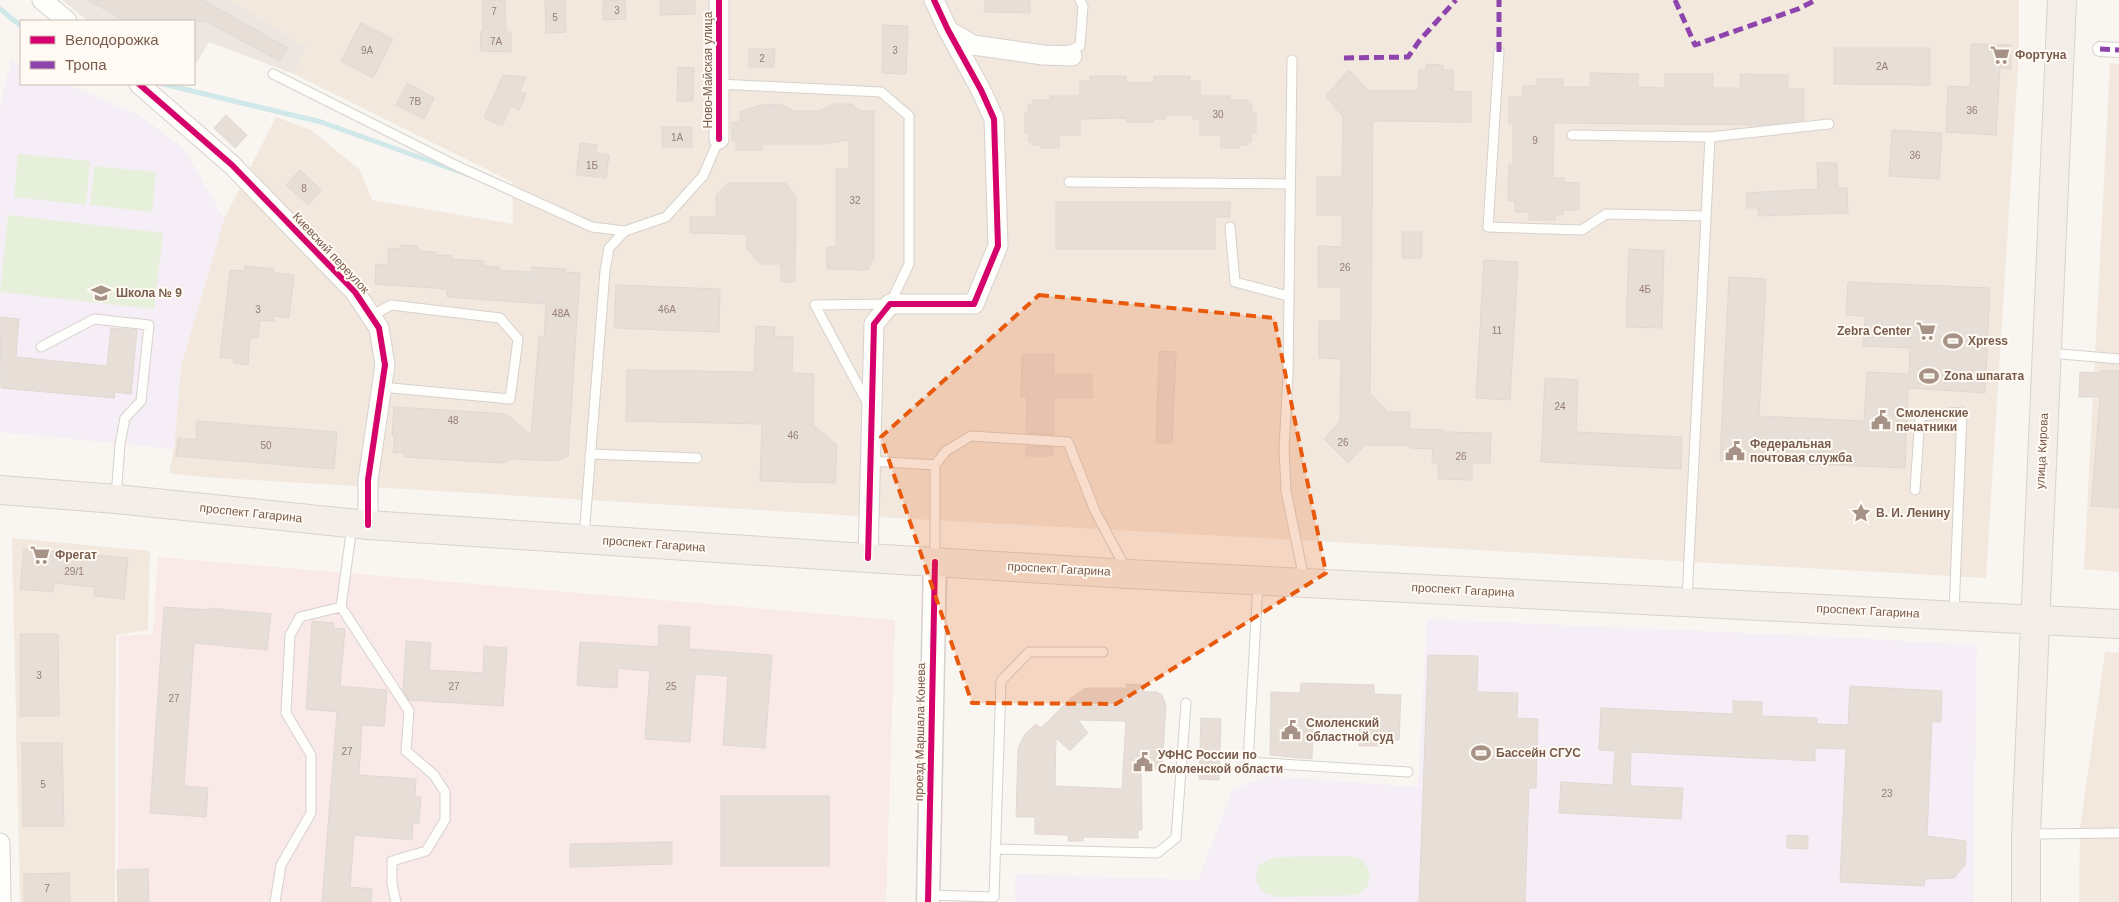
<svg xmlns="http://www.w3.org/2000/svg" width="2119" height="902" font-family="Arial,sans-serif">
<rect width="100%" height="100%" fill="#f9f5f0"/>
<!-- residential -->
<path fill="#f2e8de" d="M230,0H2019V52L1986,578L842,515L202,477L169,473L174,449L181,366L224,219L276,117L311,130L360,170L372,200L513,224L512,182L294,74L306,47Z
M2110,63L2119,64V572L2084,569Z
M12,538L150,551L148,630L116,635L115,902H20Z
M2105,652L2119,653V902H2079L2080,828Z"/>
<!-- industrial -->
<path fill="#ede5e0" d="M62,0H230L306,47L294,74L209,42L194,67V21H88Z"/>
<!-- education -->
<path fill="#f6eef6" d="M11,60L21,64V84H67L141,116L185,150L224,219L181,366L174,449L0,432V105Z
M1427,619L1835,637L1977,645L1973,902H1015V874L1198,880L1233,789L1269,776L1418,787Z"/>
<!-- medical -->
<path fill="#fae9e9" d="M158,557L895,620L886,902H118L119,636L153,634Z"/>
<!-- green -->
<path fill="#e7f0db" d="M18,154L90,161L86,205L14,197Z
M94,166L156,172L152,212L90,205Z
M8,215L163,233L154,309L0,292Z
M1351,856L1363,860L1370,872L1368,886L1358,895L1276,897L1263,892L1256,880L1258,867L1263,862L1276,857Z"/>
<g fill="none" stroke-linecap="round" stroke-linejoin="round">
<!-- stream -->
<path stroke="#d0e8ea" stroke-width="5" d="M0,9L21,26
M163,84L321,122L466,174"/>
</g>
<!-- building -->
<path fill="#e6ded7" stroke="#e2d8d2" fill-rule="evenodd" d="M87,0H203L288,48L280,61L205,21H126Z
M505,0L506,32H511V52L480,51L481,31H483L482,1Z
M625,0L626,19L603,20V1Z
M660,0H695V14L660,15Z
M985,0H1030V13L984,12Z
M545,1H565L566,32L546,33Z
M361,23L393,39L373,78L341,61Z
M883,25L908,26L906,74L882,73Z
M1971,44L2011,45V69L2000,68L1996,135L1946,132L1948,86L1970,87Z
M1834,48H1930V85L1834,84Z
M749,49H775L774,67H749Z
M1426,64L1443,65V70H1453V91L1471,92V122L1373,121L1370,393L1388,412H1410V429L1443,430V432L1491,433L1490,463H1472V480L1438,479V463H1432L1433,449L1410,448V445H1365L1348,463L1324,439L1340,421L1341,359L1319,358V321H1341V287H1318V246L1342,247V215H1317V177H1342L1343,116L1325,96L1349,70L1369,91H1418L1419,70H1426Z
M678,67L694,68L693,101H677Z
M1590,73L1638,74V87L1665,88V74H1713V88H1740V74L1788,75V89H1804V120L1762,125L1554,123L1553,178H1564V182L1579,183V210H1563V215H1555V220H1529V212H1515V201H1508L1509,164H1513V124H1509V97H1523V86H1537V79H1563V87H1590Z
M503,75L526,77L520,91L526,94L519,110L511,106L502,126L484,118Z
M1090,76H1126V83H1154V76H1190V81H1200V96H1230V100H1248V104H1252V113H1256V133H1251V142H1248V145H1239V148H1221V135H1200V119H1192V115H1166V119H1154V122H1126V118L1080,119V135H1059V148H1041V145H1032V142H1029V133H1025V113H1028V104H1033V100H1050V96H1080V81H1090Z
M407,83L434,98L424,119L396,105Z
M780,104L794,111H820L833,104H851L860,111H874V257L868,270L827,269V247H836V169H849V140L823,144H762V150H736V141H732V122H740V112L761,105Z
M226,115L247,135L235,148L214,128Z
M662,127H692V147H662Z
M1892,130L1942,133L1939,179L1889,176Z
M580,143L597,145L595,153L609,155L606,178L576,175Z
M1817,163H1837L1838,188H1847L1848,213L1758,216V208H1747L1746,193L1818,189Z
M300,170L321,190L308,205L286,185Z
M728,183H785L796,196L795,282H781V264H760L747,249V234L690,233V217H716V195Z
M1056,202H1230V217H1215V249H1056Z
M1402,232H1422V258H1402Z
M401,245L418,246V251L435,252V255L452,256V259L484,261V266L500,267L499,270L531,272L532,267L566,269L565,272L580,273L568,456L556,461L514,459L501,463L404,457V452L393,453L395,436H392L394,407L506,414L531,435L539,337H544L546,304L447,297V289L375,284L376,264L388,265V248L400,249Z
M1629,249L1664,251L1662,328L1626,327Z
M1484,260L1518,262L1510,400L1476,398Z
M245,266L274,269V273L294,275L289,318L274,316V321L260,320L258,338L250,337L248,365L233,363L234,359L220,357L230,270L244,271Z
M1729,277L1766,279L1759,416L1864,421L1867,372L1909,374L1910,348L1863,346L1865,316L1846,315L1848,282L1990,288L1985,393L1908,388L1905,468L1720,460Z
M616,285L720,289L719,332L614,328Z
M0,317L19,319L16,357L107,366L111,328L137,330L131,394L115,392L114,398L1,388Z
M756,326L775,327L774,336L793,337L792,373L814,374L813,425L837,445L835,483L760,481L762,424L626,421L627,370L754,372Z
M1159,351L1176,352L1172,443H1156Z
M1022,354H1054V374H1092V398H1054V435L1026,433L1027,397H1021Z
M2102,370L2119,371V508L2091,506L2100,397H2079L2080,372L2101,373Z
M1545,378L1578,380L1576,432L1682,437L1681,469L1541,462Z
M197,421L337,432L334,469L176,456L178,438L196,440Z
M1026,446L1053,447V456H1026Z
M24,549L128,558L124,599L94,596L95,587L54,583L53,592L20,589Z
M164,607L209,610V608L271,614L267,650L194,643L184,786L208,788L206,817L150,813Z
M312,621L334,623V628L345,629L340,686L387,690L384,726L362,725L359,775L416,779L415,796L421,797L419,823H413L412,840L354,835L350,887L372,889L371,902H322L337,712L306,709Z
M659,625L690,627L689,649L772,655L765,748L723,745L728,676L695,674L690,742L645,739L650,671L618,668L617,688L577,685L580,642L658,647Z
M20,634H58L59,716H20Z
M406,641L431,643L429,670L483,673L484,646L507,648L503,706L409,700L403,690Z
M1428,655L1478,656L1477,692L1518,693L1517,718L1538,719L1536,788H1529L1525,902H1419Z
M1301,683L1374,685V694L1401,695L1399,740H1379V746H1359L1360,721L1313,719L1312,759L1270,755L1271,692L1300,693Z
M1126,684L1144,685V692H1157L1162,695L1166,706L1162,769L1141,768L1142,830H1138V838L1083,837V841H1068V835L1035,834V817H1016L1018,748L1025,734L1036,724L1041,728L1071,698L1084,689L1090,688H1127ZM1078,720L1126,721L1122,789L1055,786L1056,738L1070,751L1088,733Z
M1850,686L1942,691L1941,722H1932L1927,836L1966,841L1965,865L1954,878L1925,879L1924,886L1840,882L1846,749L1815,748V761L1631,752L1630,786L1683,788L1681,819L1559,813L1561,782L1613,785L1615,751L1599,750L1601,708L1733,714V701L1762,702V716L1817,718V724L1848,725Z
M1201,718L1221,719L1219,780L1199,779Z
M22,743H62L64,826H23Z
M721,796H829V866H721Z
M1787,835L1808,836V849L1787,848Z
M672,842V864L570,867V844Z
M148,869L149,902H118L117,870Z
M69,873L70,902H24V874Z"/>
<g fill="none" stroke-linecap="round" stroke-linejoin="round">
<defs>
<path id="service" d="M1065,52L1080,46L1083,6L1080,0
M1499,52L1488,227L1582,230L1606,214L1706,216
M1292,60L1288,375L1284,448L1286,491L1304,579
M273,74L455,165L592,227L625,231L666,217L703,176L719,139
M719,84L881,92L909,116V264L890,304L815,305L868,404
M1572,135L1710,137L1687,599
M1710,137L1829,124
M1069,182L1290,184
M1230,227L1235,282L1288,296
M371,316L391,305L500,318L518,339L510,399L381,387
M41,347L94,319L149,325L141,401L125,418L120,444L116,497
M2050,353L2119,359
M590,454L697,458
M870,461L935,465
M1915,490L1920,416L1962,412L1954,613
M352,526L341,607L409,711L406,751L434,775L445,792V820L426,851L392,861V884L396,902
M584,537L605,271L609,248L625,231
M935,560V465L946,451L971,436L1068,442L1095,511L1126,569
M1258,583L1248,762L1408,772
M2029,834L2119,833
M995,849L1157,853L1176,838L1186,703
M928,895L994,897L1001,681L1029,652H1103
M275,902L281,865L311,813V755L286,713L290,635L300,617L341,607"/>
<path id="pedestrian" d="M2100,49L2119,50"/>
<path id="minor" d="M42,0L67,21
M949,31L973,45L1043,55L1072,56
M139,84L232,165L355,292L379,328L385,365L368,480V525
M719,139V0
M868,558L874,324L890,304H974L998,246L994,119L981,90L948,30L934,0
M0,843L1,902"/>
<path id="tertiary" d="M928,902L935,562"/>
<path id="primary" d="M0,490L116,499L368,525L868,558L1128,574L2119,624
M2026,902V834L2062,0"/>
</defs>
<!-- service casing -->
<use href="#service" stroke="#d7d1cb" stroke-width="11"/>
<!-- pedestrian casing -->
<use href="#pedestrian" stroke="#d7d1cb" stroke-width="16"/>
<!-- minor casing -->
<use href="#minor" stroke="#d7d1cb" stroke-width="21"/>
<!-- tertiary casing -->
<use href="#tertiary" stroke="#d7d1cb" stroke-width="25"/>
<!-- primary casing -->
<use href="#primary" stroke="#dad1cc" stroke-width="30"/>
<!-- service -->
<use href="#service" stroke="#fefefd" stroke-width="9"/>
<!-- pedestrian -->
<use href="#pedestrian" stroke="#fefefd" stroke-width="14"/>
<!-- minor -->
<use href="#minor" stroke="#fefefd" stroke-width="19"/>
<!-- tertiary -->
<use href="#tertiary" stroke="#fefefd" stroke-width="22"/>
<!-- primary -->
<use href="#primary" stroke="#f3eee8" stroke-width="28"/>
<!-- quiet -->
<path stroke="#8e44ad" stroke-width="5" stroke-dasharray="10 5" stroke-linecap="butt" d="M1675,0L1695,45L1798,9L1816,0
M2100,49L2119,50
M1499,52V0
M1344,58L1408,57L1420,40L1456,0"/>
<defs>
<path id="cycleway" d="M139,84L232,165L355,292L379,328L385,365L368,480V525
M719,139V0
M868,558L874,324L890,304H974L998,246L994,119L981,90L948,30L934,0
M928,902L935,562"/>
</defs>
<!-- cycleway casing -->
<use href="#cycleway" stroke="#fffaf3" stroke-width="9"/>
<!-- cycleway -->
<use href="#cycleway" stroke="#d6006c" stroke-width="6"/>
</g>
<!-- marked area -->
<path fill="#e8590c" fill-opacity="0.2" stroke="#e8590c" stroke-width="4" stroke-dasharray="10 6" stroke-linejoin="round" d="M1039,295L1274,318L1326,573L1116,704L972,703L881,437Z"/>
<!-- icons -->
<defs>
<symbol id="supermarket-bare" viewBox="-9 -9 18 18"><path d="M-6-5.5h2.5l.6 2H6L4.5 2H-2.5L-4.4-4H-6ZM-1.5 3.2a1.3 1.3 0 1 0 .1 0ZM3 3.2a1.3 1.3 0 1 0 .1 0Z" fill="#a69286" stroke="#fffaf3" stroke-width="2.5" paint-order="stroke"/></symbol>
<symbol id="school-bare" viewBox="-9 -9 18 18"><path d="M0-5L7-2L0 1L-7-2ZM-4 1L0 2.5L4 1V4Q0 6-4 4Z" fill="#a69286" stroke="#fffaf3" stroke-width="2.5" paint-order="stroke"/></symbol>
<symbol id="stadium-bare" viewBox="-9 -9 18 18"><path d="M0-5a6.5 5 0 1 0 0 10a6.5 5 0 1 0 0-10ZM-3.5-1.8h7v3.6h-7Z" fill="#a69286" stroke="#fffaf3" stroke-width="2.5" paint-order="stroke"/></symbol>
<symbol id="civic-bare" viewBox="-9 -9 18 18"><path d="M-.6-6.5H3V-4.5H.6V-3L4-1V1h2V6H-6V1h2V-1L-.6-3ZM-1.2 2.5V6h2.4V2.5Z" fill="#a69286" stroke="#fffaf3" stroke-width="2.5" paint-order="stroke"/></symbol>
<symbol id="sight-bare" viewBox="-9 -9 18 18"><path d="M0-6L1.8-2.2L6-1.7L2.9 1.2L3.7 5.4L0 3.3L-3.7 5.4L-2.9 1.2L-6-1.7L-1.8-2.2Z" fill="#a69286" stroke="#fffaf3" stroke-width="2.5" paint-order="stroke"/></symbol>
</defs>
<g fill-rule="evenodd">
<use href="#supermarket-bare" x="1986" y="41" width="28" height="28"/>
<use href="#school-bare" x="87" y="279" width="28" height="28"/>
<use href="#supermarket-bare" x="1912" y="317" width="28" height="28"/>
<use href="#stadium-bare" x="1939" y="327" width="28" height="28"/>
<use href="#stadium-bare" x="1915" y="362" width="28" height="28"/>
<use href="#civic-bare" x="1867" y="406" width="28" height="28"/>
<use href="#civic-bare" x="1721" y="437" width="28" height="28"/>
<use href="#sight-bare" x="1847" y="499" width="28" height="28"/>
<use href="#supermarket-bare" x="26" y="541" width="28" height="28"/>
<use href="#civic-bare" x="1277" y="716" width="28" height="28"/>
<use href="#stadium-bare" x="1467" y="739" width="28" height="28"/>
<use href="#civic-bare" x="1129" y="748" width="28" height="28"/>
</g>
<g text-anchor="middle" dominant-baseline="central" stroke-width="4" stroke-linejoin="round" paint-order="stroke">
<!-- number labels -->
<g font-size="10" fill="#977e72">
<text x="617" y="10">3</text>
<text x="494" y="11">7</text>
<text x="555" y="17">5</text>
<text x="496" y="41">7А</text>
<text x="367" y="50">9А</text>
<text x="895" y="50">3</text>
<text x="762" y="58">2</text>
<text x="1882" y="66">2А</text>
<text x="415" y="101">7В</text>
<text x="1972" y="110">36</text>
<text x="1218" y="114">30</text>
<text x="677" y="137">1А</text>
<text x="1535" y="140">9</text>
<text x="1915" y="155">36</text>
<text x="592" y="165">1Б</text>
<text x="304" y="188">8</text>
<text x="855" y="200">32</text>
<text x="1345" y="267">26</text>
<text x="1645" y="289">4Б</text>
<text x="258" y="309">3</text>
<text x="667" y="309">46А</text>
<text x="561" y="313">48А</text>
<text x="1497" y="330">11</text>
<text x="1560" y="406">24</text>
<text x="453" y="420">48</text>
<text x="793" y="435">46</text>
<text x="1343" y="442">26</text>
<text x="266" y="445">50</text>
<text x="1461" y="456">26</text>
<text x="74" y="571">29/1</text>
<text x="39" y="675">3</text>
<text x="454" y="686">27</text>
<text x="671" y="686">25</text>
<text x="174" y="698">27</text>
<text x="347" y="751">27</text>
<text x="43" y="784">5</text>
<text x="1887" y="793">23</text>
<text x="47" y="888">7</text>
</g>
<!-- poi labels -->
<g font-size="12" font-weight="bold" fill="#7a5c4d" stroke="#fffaf3" text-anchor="start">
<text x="2015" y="55">Фортуна</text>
<text x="116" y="293">Школа № 9</text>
<text x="1911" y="331" text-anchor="end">Zebra Center</text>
<text x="1968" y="341">Xpress</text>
<text x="1944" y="376">Zona шпагата</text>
<text x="1896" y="413">Смоленские<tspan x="1896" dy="14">печатники</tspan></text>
<text x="1750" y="444">Федеральная<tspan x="1750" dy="14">почтовая служба</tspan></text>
<text x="1876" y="513">В. И. Ленину</text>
<text x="55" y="555">Фрегат</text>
<text x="1306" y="723">Смоленский<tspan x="1306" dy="14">областной суд</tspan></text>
<text x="1496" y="753">Бассейн СГУС</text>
<text x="1158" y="755">УФНС России по<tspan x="1158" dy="14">Смоленской области</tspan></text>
</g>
<!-- street labels -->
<g font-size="12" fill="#7a5c4d" stroke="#fffaf3">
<text transform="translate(708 70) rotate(-90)">Ново-Майская улица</text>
<text transform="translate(331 253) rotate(47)">Киевский переулок</text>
<text transform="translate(2042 451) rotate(-87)">улица Кирова</text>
<text transform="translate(251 513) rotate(6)">проспект Гагарина</text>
<text transform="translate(654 544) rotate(4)">проспект Гагарина</text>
<text transform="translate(1059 569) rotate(3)">проспект Гагарина</text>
<text transform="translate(1463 590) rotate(3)">проспект Гагарина</text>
<text transform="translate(1868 611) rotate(3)">проспект Гагарина</text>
<text transform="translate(920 732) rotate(-89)">проезд Маршала Конева</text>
</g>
</g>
<!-- legend -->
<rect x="20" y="20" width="175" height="65" fill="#fffaf3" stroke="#cabbb1"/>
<rect x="30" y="36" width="25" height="8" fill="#d6006c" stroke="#cabbb1"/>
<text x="65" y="45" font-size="15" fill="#7a5c4d">Велодорожка</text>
<rect x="30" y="61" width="25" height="8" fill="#8e44ad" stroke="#cabbb1"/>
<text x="65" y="70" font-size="15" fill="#7a5c4d">Тропа</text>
</svg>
